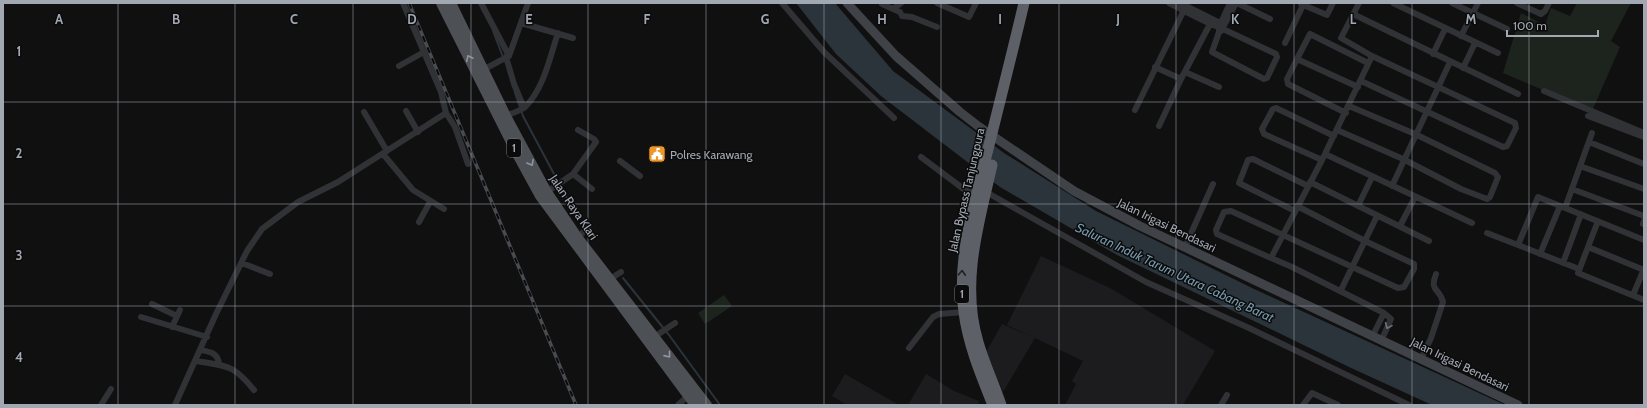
<svg xmlns="http://www.w3.org/2000/svg" width="1647" height="408" font-family="Cabin,sans-serif">
<rect width="100%" height="100%" fill="#101011"/>
<!-- built -->
<path fill="#1c1c1e" d="M1041,256L1110,288L1215,351L1183,405H1065L1076,384L1072,381L1083,361L1035,338L1003,392L986,352L1002,324L1032,337L1007,325Z
M845,374L899,405H847L832,396Z
M926,374L954,391L979,401L978,405H908Z"/>
<!-- green -->
<path fill="#1c241d" d="M1577,3H1631L1611,41L1620,47L1592,111L1503,73L1521,13L1545,25L1551,8L1570,16Z
M724,295L732,306L705,324L698,313Z"/>
<!-- water -->
<path fill="#2a343a" d="M796,3H835L893,71L1004,153L1096,211L1252,288L1505,405H1432L1349,367L1117,255L1000,187L881,96L836,54Z"/>
<g fill="none" stroke-linecap="round" stroke-linejoin="round">
<!-- stream -->
<path stroke="#2a343a" stroke-width="2" d="M493,31L503,57
M515,93L523,116L569,202
M623,278L669,335L720,405"/>
<!-- street -->
<path stroke="#313236" stroke-width="6" d="M481,3L509,56
M782,3L824,52L894,118
M937,3L969,17L976,3
M1169,3C1186,12 1204,22 1223,29L1276,54L1277,57L1267,78L1264,79L1212,52L1219,32V27L1230,3
M1180,3L1220,23
M1237,3L1270,19
M1359,3L1341,38L1372,56L1515,123L1516,128L1507,146L1503,147L1361,81
M1393,3L1498,53
M1452,3L1507,29
M1517,3L1541,14L1545,11L1549,3
M882,4L900,12L902,16L912,17L937,27
M1301,4L1327,15L1333,3
M893,9L901,3
M1353,14L1518,94
M521,23L573,38
M1221,31L1236,3
M1461,36L1478,3
M1285,43L1304,3
M1433,54L1445,29
M1372,56L1322,160L1271,258L1292,267L1384,313
M506,57L514,84L524,108
M1297,59L1310,34L1368,63
M399,66L424,52
M1155,67L1181,79L1210,24
M1463,68L1475,43
M481,71L509,56L528,3
M1185,72L1219,87
M1544,91L1644,133
M1135,110L1186,6
M406,111L418,132
M364,112L387,151
M446,113L455,127L468,164
M1346,113L1288,84L1287,79L1297,59L1358,87
M506,116C512,113 520,111 525,107C544,89 550,56 558,33
M1588,116L1644,137
M1159,126L1181,79
M1337,130L1403,159L1461,189L1487,199L1490,197L1498,177L1495,173L1415,134L1349,106
M1589,142L1644,164
M383,154L413,190L444,209
M1325,154L1472,223
M921,157L965,190L977,194
M1322,160L1264,134L1262,129L1273,109L1276,108L1334,136
M620,161L640,176
M1580,166L1644,189
M573,174L592,189
M1310,182L1429,241
M1392,186L1450,62
M1572,189L1644,216
M547,192L573,174L596,142L594,139L578,130
M986,192L1146,282L1249,328L1409,405
M1358,206L1372,177
M1565,208L1592,133
M1295,211L1239,183L1248,160L1253,159L1308,186
M1598,221L1578,273L1644,300
M419,222L430,202
M1643,224L1644,221
M1400,226L1415,197
M1487,233L1518,245
M576,240L589,226
M1185,247L1213,184
M1588,247L1644,270
M1540,254L1560,206
M1271,258L1217,234L1216,230L1224,212L1231,211L1398,288L1404,287L1414,269V264L1365,241L1297,206
M242,263L270,274
M1563,263L1581,214
M1579,269L1518,245L1538,197L1644,240
M607,281L621,272
M1341,290L1377,216
M1633,295L1644,269
M152,304L177,316
M141,317L207,337
M172,327L180,310
M1373,335L1384,313L1391,319L1382,339
M654,337L675,323
M909,348L933,317L939,314L964,312
M201,350C211,352 217,353 219,363
M1421,359L1431,338L1443,302C1440,288 1429,292 1436,274
M196,361C226,366 233,364 254,390
M101,405L111,389
M175,405L216,314L247,251L262,229L298,202L338,182L446,113L441,92L403,3
M678,405L689,395
M1221,405L1227,395
M1303,405L1312,393L1338,405"/>
<!-- secondary -->
<path stroke="#3f4246" stroke-width="9" d="M847,3L896,56L960,112L978,126L1074,191L1140,226L1518,405"/>
<!-- primary -->
<path stroke="#4d5055" stroke-width="10" d="M441,3L516,152L540,196L695,405
M451,3L506,116L547,192L578,238L707,405"/>
<!-- highway -->
<path stroke="#5d6167" stroke-width="11" d="M992,165C979,222 960,283 978,342C984,363 994,384 1001,405
M993,405C981,375 968,344 964,312C957,259 973,208 986,157C999,105 1012,54 1024,3"/>
<defs>
<path id="rail" d="M409,3L576,405"/>
</defs>
<!-- rail casing -->
<use href="#rail" stroke="#484b4f" stroke-width="3.5"/>
<!-- rail -->
<use href="#rail" stroke="#0b0b0c" stroke-width="2" stroke-dasharray="6" stroke-linecap="butt"/>
</g>
<!-- one-way arrows -->
<defs><path id="oneway-chevron" d="M-2-3.5L2.5 0L-2 3.5" fill="none" stroke-width="1.6" stroke-linecap="round" stroke-linejoin="round"/></defs>
<g stroke="#90969f">
<use href="#oneway-chevron" transform="translate(469 58) rotate(-117)"/>
<use href="#oneway-chevron" transform="translate(531 163) rotate(61)"/>
<use href="#oneway-chevron" transform="translate(668 355) rotate(51)"/>
</g>
<use stroke="#202023" href="#oneway-chevron" transform="translate(962 273) rotate(-87)"/>
<use stroke="#6f737a" href="#oneway-chevron" transform="translate(1388 326) rotate(114)"/>
<!-- grid -->
<path fill="none" stroke="#a1a8b2" stroke-width="1" stroke-opacity="0.55" d="M118,3V405M235,3V405M353,3V405M471,3V405M588,3V405M706,3V405M824,3V405M941,3V405M1059,3V405M1176,3V405M1294,3V405M1412,3V405M1529,3V405M3,102H1644M3,204H1644M3,306H1644"/>
<!-- icons -->
<defs>
<symbol id="civic-square" viewBox="-11 -11 22 22"><rect x="-9" y="-9" width="18" height="18" rx="4" fill="#ef982a" stroke="#0b0b0c"/><path d="M-.6-6.5H3V-4.5H.6V-3L4-1V1h2V6H-6V1h2V-1L-.6-3ZM-1.2 2.5V6h2.4V2.5Z" fill="#fff"/></symbol>
</defs>
<g fill-rule="evenodd">
<use href="#civic-square" x="647" y="144" width="20" height="20"/>
</g>
<g text-anchor="middle" dominant-baseline="central" stroke-width="3" stroke-linejoin="round" paint-order="stroke">
<!-- shield labels -->
<g fill="#0b0b0c" stroke="#747980" stroke-width="1">
<rect x="507" y="139" width="14" height="18" rx="3"/>
<rect x="955" y="285" width="14" height="18" rx="3"/>
</g>
<g font-size="11" font-weight="bold" fill="#a1a8b2">
<text x="514" y="148">1</text>
<text x="962" y="294">1</text>
</g>
<!-- poi labels -->
<g font-size="12" fill="#a1a8b2" stroke="#0b0b0c" text-anchor="start">
<text x="670" y="154">Polres Karawang</text>
</g>
<!-- street labels -->
<g font-size="12" fill="#a1a8b2" stroke="#0b0b0c">
<text transform="translate(966 190) rotate(-77)">Jalan Bypass Tanjungpura</text>
<text transform="translate(574 207) rotate(56)">Jalan Raya Klari</text>
<text transform="translate(1167 225) rotate(26)">Jalan Irigasi Bendasari</text>
<text transform="translate(1460 364) rotate(26)">Jalan Irigasi Bendasari</text>
</g>
<!-- water labels -->
<g font-size="13" font-style="italic" fill="#789aae" stroke="#0b0b0c">
<text transform="translate(1175 272) rotate(25)">Saluran Induk Tarum Utara Cabang Barat</text>
</g>
</g>
<g font-size="13" text-anchor="middle" font-weight="bold" fill="#a1a8b2" stroke="#0b0b0c" stroke-width="3" stroke-linejoin="round" paint-order="stroke">
<text x="59" y="24">A</text>
<text x="176" y="24">B</text>
<text x="294" y="24">C</text>
<text x="412" y="24">D</text>
<text x="529" y="24">E</text>
<text x="647" y="24">F</text>
<text x="765" y="24">G</text>
<text x="882" y="24">H</text>
<text x="1000" y="24">I</text>
<text x="1118" y="24">J</text>
<text x="1235" y="24">K</text>
<text x="1353" y="24">L</text>
<text x="1471" y="24">M</text>
<text x="19" y="56">1</text>
<text x="19" y="158">2</text>
<text x="19" y="260">3</text>
<text x="19" y="362">4</text>
</g>
<!-- border -->
<rect width="1647" height="408" fill="none" stroke="#a1a8b2" stroke-width="8"/>
<!-- scale -->
<path d="M1507 30v6h91v-6" fill="none" stroke="#a1a8b2" stroke-width="2"/>
<text x="1513" y="30" font-size="12" fill="#a1a8b2" stroke="#0b0b0c" stroke-width="3" paint-order="stroke">100 m</text>
</svg>
